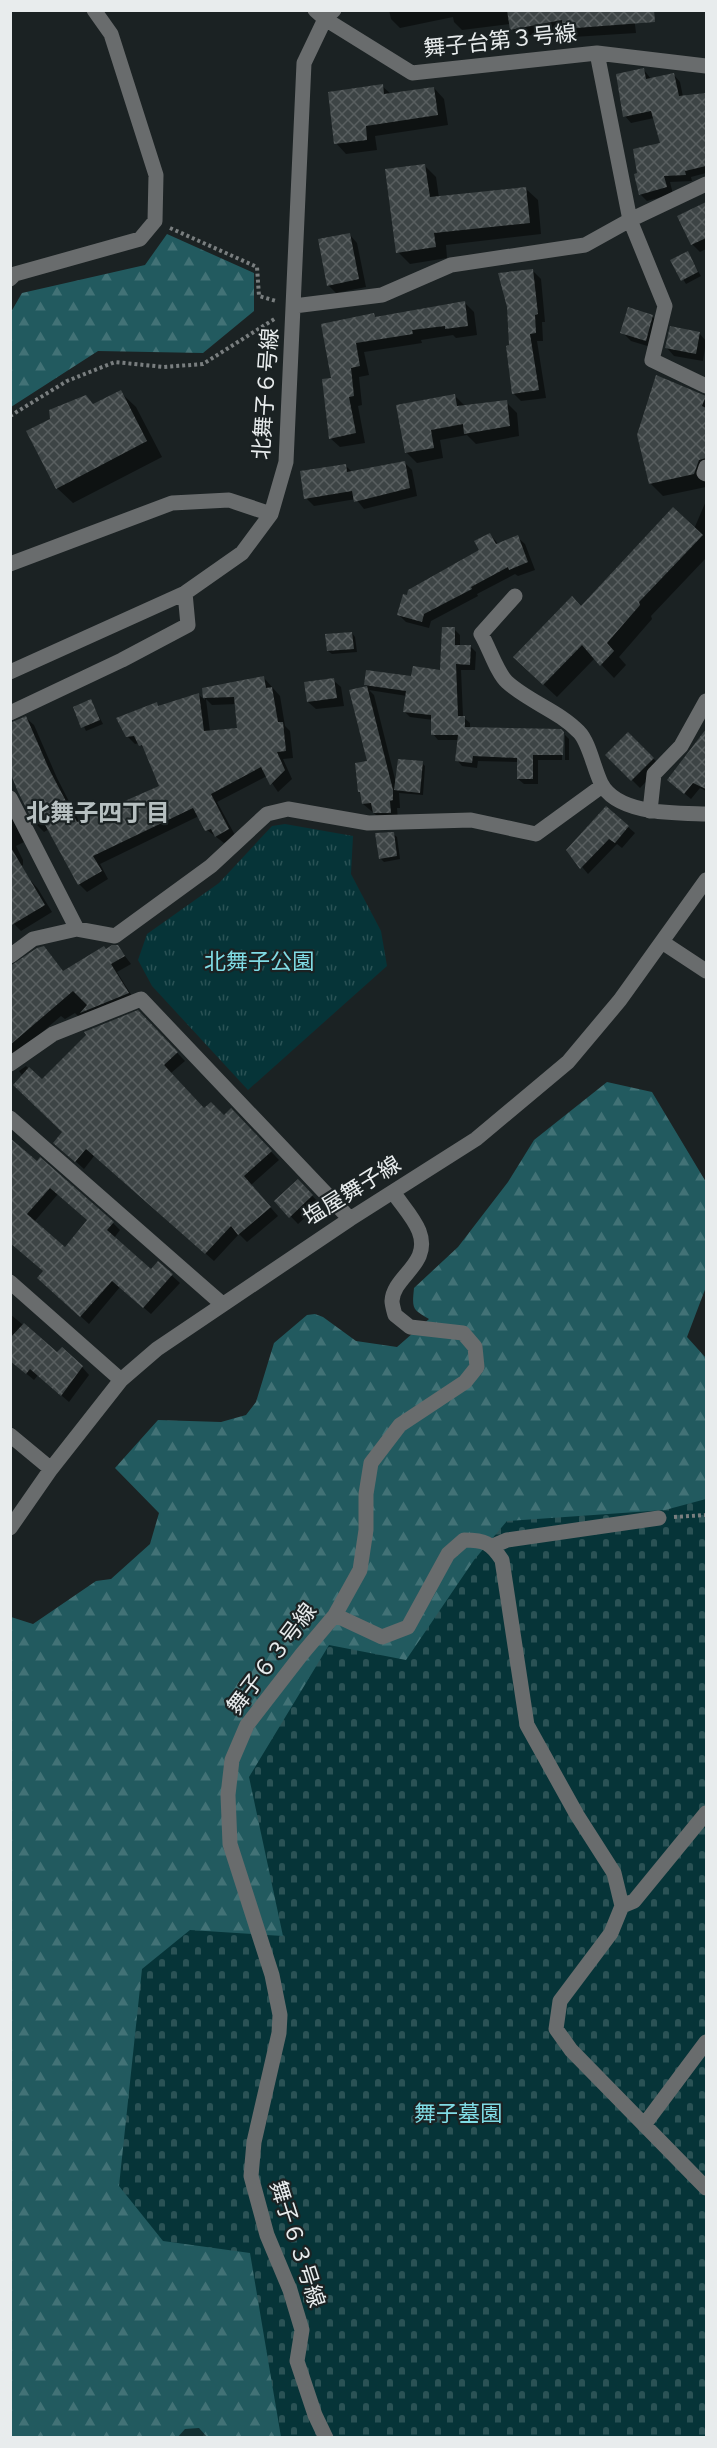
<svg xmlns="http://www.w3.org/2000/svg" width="717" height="2448" font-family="'Alegreya Sans','Noto Sans JP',sans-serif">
<defs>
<pattern id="forest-firs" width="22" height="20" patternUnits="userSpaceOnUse" patternTransform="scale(1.5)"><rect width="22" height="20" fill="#225a5f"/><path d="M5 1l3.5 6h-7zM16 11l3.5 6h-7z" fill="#427276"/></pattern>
<pattern id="cemetery-stones" width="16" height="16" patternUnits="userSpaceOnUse" patternTransform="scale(1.5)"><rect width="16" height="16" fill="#063438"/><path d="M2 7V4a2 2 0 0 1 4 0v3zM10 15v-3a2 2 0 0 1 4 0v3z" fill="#2a5255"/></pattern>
<pattern id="park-tufts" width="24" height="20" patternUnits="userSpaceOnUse" patternTransform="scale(1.5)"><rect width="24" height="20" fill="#063438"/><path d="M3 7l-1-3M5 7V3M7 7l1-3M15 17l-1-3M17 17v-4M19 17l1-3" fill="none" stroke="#2a5255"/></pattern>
<pattern id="building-cross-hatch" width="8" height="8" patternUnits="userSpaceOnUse" patternTransform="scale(1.5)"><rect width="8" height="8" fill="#3d4445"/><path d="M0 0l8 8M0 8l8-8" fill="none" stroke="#595f60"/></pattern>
</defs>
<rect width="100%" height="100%" fill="#1b2223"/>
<!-- forest -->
<path fill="url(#forest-firs)" d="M167,234L254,273V311L203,353L98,351L11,407V312L22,293L145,265Z
M607,1082L652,1092L706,1182V1287L687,1337L706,1358V2437L11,2438V1617L33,1624L96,1581L111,1579L150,1544L159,1513L115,1468L158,1420L221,1422L246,1415L256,1402L274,1343L307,1315L315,1314L323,1317L356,1341L397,1347L429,1319C412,1309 412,1309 414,1288L458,1247L508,1182L534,1140Z"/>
<!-- cemetery -->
<path fill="url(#cemetery-stones)" d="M706,1499V2437H281L250,2253L163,2241L119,2186L142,1969L190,1930L283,1936L249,1777L329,1645L406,1660L474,1560L507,1521L665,1510Z"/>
<!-- park -->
<path fill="url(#park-tufts)" d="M285,824L353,836L351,874L381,931L387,966L248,1090L152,986L138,960L147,934L219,883L272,826Z"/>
<!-- shadow -->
<path fill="#0007" fill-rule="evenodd" d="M389,10H595L634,16L636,33L573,37L565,29L520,37L512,29L511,24L462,30L454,22L453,17L400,28L391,19Z
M644,70L651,79L674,75L680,82L683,97L706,95V173L691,177L692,181L670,182L673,194L647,201L640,194L662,144L654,118L631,123L625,116Z
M382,86L391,94L434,88L444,99L448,125L375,136L377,150L346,154L336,143Z
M424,165L436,177L439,198L526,189L538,200L541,234L446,245L447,258L410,264L398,252Z
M703,205L706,209V249L700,252L693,245L679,217Z
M350,235L357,243L366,287L336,293L328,285Z
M687,253L701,276L686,284L672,261Z
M533,271L541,279L545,322H542L543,341H537L546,398L521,401L513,393L511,346Z
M465,303L474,312L477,335L456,338L453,335L421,340L422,343L364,352L369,375L359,377L362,405L358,406L365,443L340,447L330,438L333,379L373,315L376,318Z
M652,316L660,324L654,348L631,341L623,333Z
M699,333L706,341L703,361L674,356L667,348Z
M657,377L706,397V487L663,496L650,483Z
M120,392L136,407L162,457L73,503L57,488L94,406Z
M454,395L465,406L506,402L517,413L519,436L476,444L467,435L440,440L443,458L417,463L406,452Z
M404,462L412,470L417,496L364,509L356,499L314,506L306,498L345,465L352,472Z
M706,501V558L651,616L652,619L619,657L626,665L614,678L595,658L557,697L528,670L581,608L694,529Z
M490,534L498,544L517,537L525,544L535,570L518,576L515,574L477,594L478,596L431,621L429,628L406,622L399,615L408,597L481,551Z
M454,629L460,635V646H470L476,652L475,670H461L463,717L470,723V728L561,731L565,734H562V760H538V784H524L518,779V762L478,761L477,768L462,766L457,760L459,740H438L433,734V720L410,717L405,712L407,696L369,690L374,695L396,783L422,763L425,766L423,795L399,793L400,808H397L398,820H382L363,804L368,763L351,691L368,687L365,685L442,671Z
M352,633L355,637L357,652L332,654L328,651Z
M264,678L280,696L285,726L290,731L293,758L283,759L292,779L278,792L267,776L217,802L236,837L224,843L207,830L199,816L100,864L108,879L87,892L79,884L49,829L44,832L36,824L26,718L34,725L57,778L80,823L161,787L146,751L139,743L135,744L127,736L159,707L199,695L205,700L204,689ZM206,699L212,705L237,704L238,730L210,732Z
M333,680L341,687L344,706L316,709L308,702Z
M91,701L103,724L86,731L75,708Z
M706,731V791L700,788L691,799L669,780Z
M628,734L661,766L640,788L607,755Z
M565,735L569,739V760H565Z
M606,808L635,833L622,848L617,844L588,874L568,850Z
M10,815L24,842L16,846L23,860V865L10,872Z
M393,834L397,837L400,859L384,862L380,858Z
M31,881L38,889L52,912L21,931L13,923Z
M118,947L131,964L117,972L135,1001L83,1021L75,1013L65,1019L61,1016L12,1058L10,967L64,972Z
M138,1012L185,1061L171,1073L204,1110L224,1117L231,1110L279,1160L251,1185L278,1216L247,1242L239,1234L214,1261L95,1155L84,1169L63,1150L64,1132L19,1071L26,1066L42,1081Z
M10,1141L113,1223L120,1230L114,1238L151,1271L158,1263L180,1283L151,1314L120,1287L89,1324L46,1285L44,1272L10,1239ZM58,1194L89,1221L65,1249L34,1222Z
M298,1181L320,1204L298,1224L276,1201Z
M10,1314L58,1354L82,1367L89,1375L69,1402L38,1375L34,1380L10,1360Z
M199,2428L208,2438H177L185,2429Z"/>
<!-- building -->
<path fill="url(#building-cross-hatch)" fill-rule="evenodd" d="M507,10H654L655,22L563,29L562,20L510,30Z
M644,68L646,79L674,73L679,96L706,93V166L685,171L686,175L664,176L667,187L639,195L634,174L637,173L633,149L660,143L651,111L623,117L616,74Z
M383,84L384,94L434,87L438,115L366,126L367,140L334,144L328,92Z
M425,164L430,197L526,187L530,223L434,233L436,247L396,253L385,169Z
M706,202V238L691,245L677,216Z
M350,233L359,279L327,286L318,239Z
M688,251L698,272L681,281L670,260Z
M533,269L538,314L535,315L536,333L530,334L539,390L512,394L506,346L509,345L507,307L498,273Z
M465,301L468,326L445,329V326L412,330L413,334L356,343L360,366L351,368L354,396L349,397L356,433L329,439L322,379L331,378L321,324L374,313L375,317Z
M628,307L653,315L646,341L620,333Z
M670,326L700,332L696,354L665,348Z
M656,375L706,396L702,406L706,408V458L699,460L694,474L649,484L637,435Z
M121,390L147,441L56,489L26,431L50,419L49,410L86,395L93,404Z
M455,394L457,406L507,400L510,426L464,434L463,424L431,430L434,448L405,453L396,405Z
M405,461L410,488L354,502L352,491L304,499L300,471L346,464L347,472Z
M673,507L703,535L639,602L640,605L607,643L614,651L600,666L582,645L543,685L513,657L572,596L581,606Z
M490,533L496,544L518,535L528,562L509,570L508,567L471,587L472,589L424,614L422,622L397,615L403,594L407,595L408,590L479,550L474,541Z
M442,627H455V645H471L470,665L456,664L458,716H465V727L561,729L564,732L563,755H533V779H517V758L473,756L472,763L455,761L458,735H431V715L403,712L406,691L364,685L366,670L411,676L413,666L440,670Z
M352,632L354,649L327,651L325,634Z
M264,676L266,688L272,687L278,722H283L286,751L277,752L285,770L270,785L261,767L211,794L229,829L215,837L211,829L205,831L193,808L93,856L102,871L78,885L43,821L35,825L18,792L10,772V723L26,716L49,769L77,822L159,786L142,745L139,746L134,736L126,737L116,718L157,702L158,706L199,693L204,731L237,728L234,697L203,698L202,688Z
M334,678L337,698L307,702L304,682Z
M367,686L393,790V800L390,801L391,813H373L371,803L362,804L360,792H358L355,763L367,761L349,690Z
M91,699L100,720L81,728L73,707Z
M706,729V789L693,783L684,794L667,780Z
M628,732L654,758L631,781L605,755Z
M398,759L423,761L420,793L394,790Z
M606,806L629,826L615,843L609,839L580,869L566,850Z
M394,832L397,856L379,859L375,833Z
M10,846L45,905L10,926Z
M112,945H118L125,956L111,964L129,993L80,1013L87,1005L73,991L10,1045V966L37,948L44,946L63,971L104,946L106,949Z
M138,1010L178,1052L164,1065L204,1108L211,1102L224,1115L231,1108L272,1151L244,1176L271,1207L238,1235L231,1226L205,1254L86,1149L75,1162L53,1143L62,1132L13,1085L29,1067L42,1079L86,1035L84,1032Z
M10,1138L37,1161L40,1157L114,1222L107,1230L151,1269L158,1261L173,1274L143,1308L112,1281L80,1317L37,1278L43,1271L10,1243ZM50,1188L87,1220L65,1247L27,1214Z
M298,1179L313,1195L289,1218L274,1201Z
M24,1323L57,1352L62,1347L83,1366L61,1396L30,1369L26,1374L10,1361V1338Z"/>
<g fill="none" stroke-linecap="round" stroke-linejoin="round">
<!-- path -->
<path stroke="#797e7f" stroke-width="4" stroke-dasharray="3 3" stroke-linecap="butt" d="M170,228L257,267L259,296L276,301
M10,416L67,381L115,362L164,367L203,364L276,318
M674,1517L706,1515"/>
<!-- minor -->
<path stroke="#696c6d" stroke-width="15" d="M315,10L325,19L412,73L597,53L706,66
M597,53L630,220L706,184
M10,279L15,274L140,239L155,221L156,175L111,34L94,10
M294,306L382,295L451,265L585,245L630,220L665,306L652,360L706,386
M706,467L704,473L706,474
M10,564L172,503L229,500L271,514
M515,596L481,634C489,647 497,673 507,682C529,702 559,711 579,732C589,742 594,769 601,783C617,815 676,813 706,814
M10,672L185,593L242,553L271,514L286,462L304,63L325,19L334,10
M10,713L122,660L188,625L185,593
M10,798L77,929
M650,811L654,774L681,746L706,701
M662,942L706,971
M10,956L33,939L77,929L115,936L211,866L267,814L288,809L368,823L471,820L536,834L602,786
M10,1064L53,1034L141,999L350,1219
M10,1118L221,1303
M10,1282L121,1380
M10,1435L51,1469
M10,1528L51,1469L121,1380L157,1349L350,1219L476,1139L568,1062L620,1000L706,880
M493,1546L507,1540L659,1518
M335,1615L382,1637L408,1627L448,1554L464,1540C485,1540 491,1543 502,1560L527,1725L577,1815L614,1873L622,1906L611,1933L560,2001L556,2029L571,2050L706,2188
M622,1906L634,1901L706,1813
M644,2125L706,2042
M326,2438L315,2415L297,2361L302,2330L290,2290L267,2235L251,2176L254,2142L279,2033L280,2015L272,1975L230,1844L228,1795L232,1760L247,1725L302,1654L335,1615L360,1570L366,1530V1494L371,1463L400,1425L465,1382L477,1367L475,1347L463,1333L410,1327L395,1315C394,1311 392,1305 392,1301C393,1276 432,1264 419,1231C414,1218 401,1204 393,1192"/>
</g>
<g text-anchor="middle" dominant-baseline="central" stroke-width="4.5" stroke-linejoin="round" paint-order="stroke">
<!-- street labels -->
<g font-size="22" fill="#e8eced" stroke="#1b2223">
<text transform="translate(500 41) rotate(-6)">舞子台第３号線</text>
<text transform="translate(266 394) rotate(-86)">北舞子６号線</text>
<text transform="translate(352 1191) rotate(-32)">塩屋舞子線</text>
<text transform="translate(272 1659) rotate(-53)">舞子６３号線</text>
<text transform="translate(297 2244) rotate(72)">舞子６３号線</text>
</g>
<!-- park labels -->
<g font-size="22" fill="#80dce5" stroke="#1b2223">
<text x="259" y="962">北舞子公園</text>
<text x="458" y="2114">舞子墓園</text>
</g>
<!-- neighbourhood labels -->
<g font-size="24" font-weight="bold" fill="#b7c0c1" stroke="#1b2223">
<text x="98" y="814">北舞子四丁目</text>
</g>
</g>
<!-- border -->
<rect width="717" height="2448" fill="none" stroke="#e8eced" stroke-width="24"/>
</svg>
